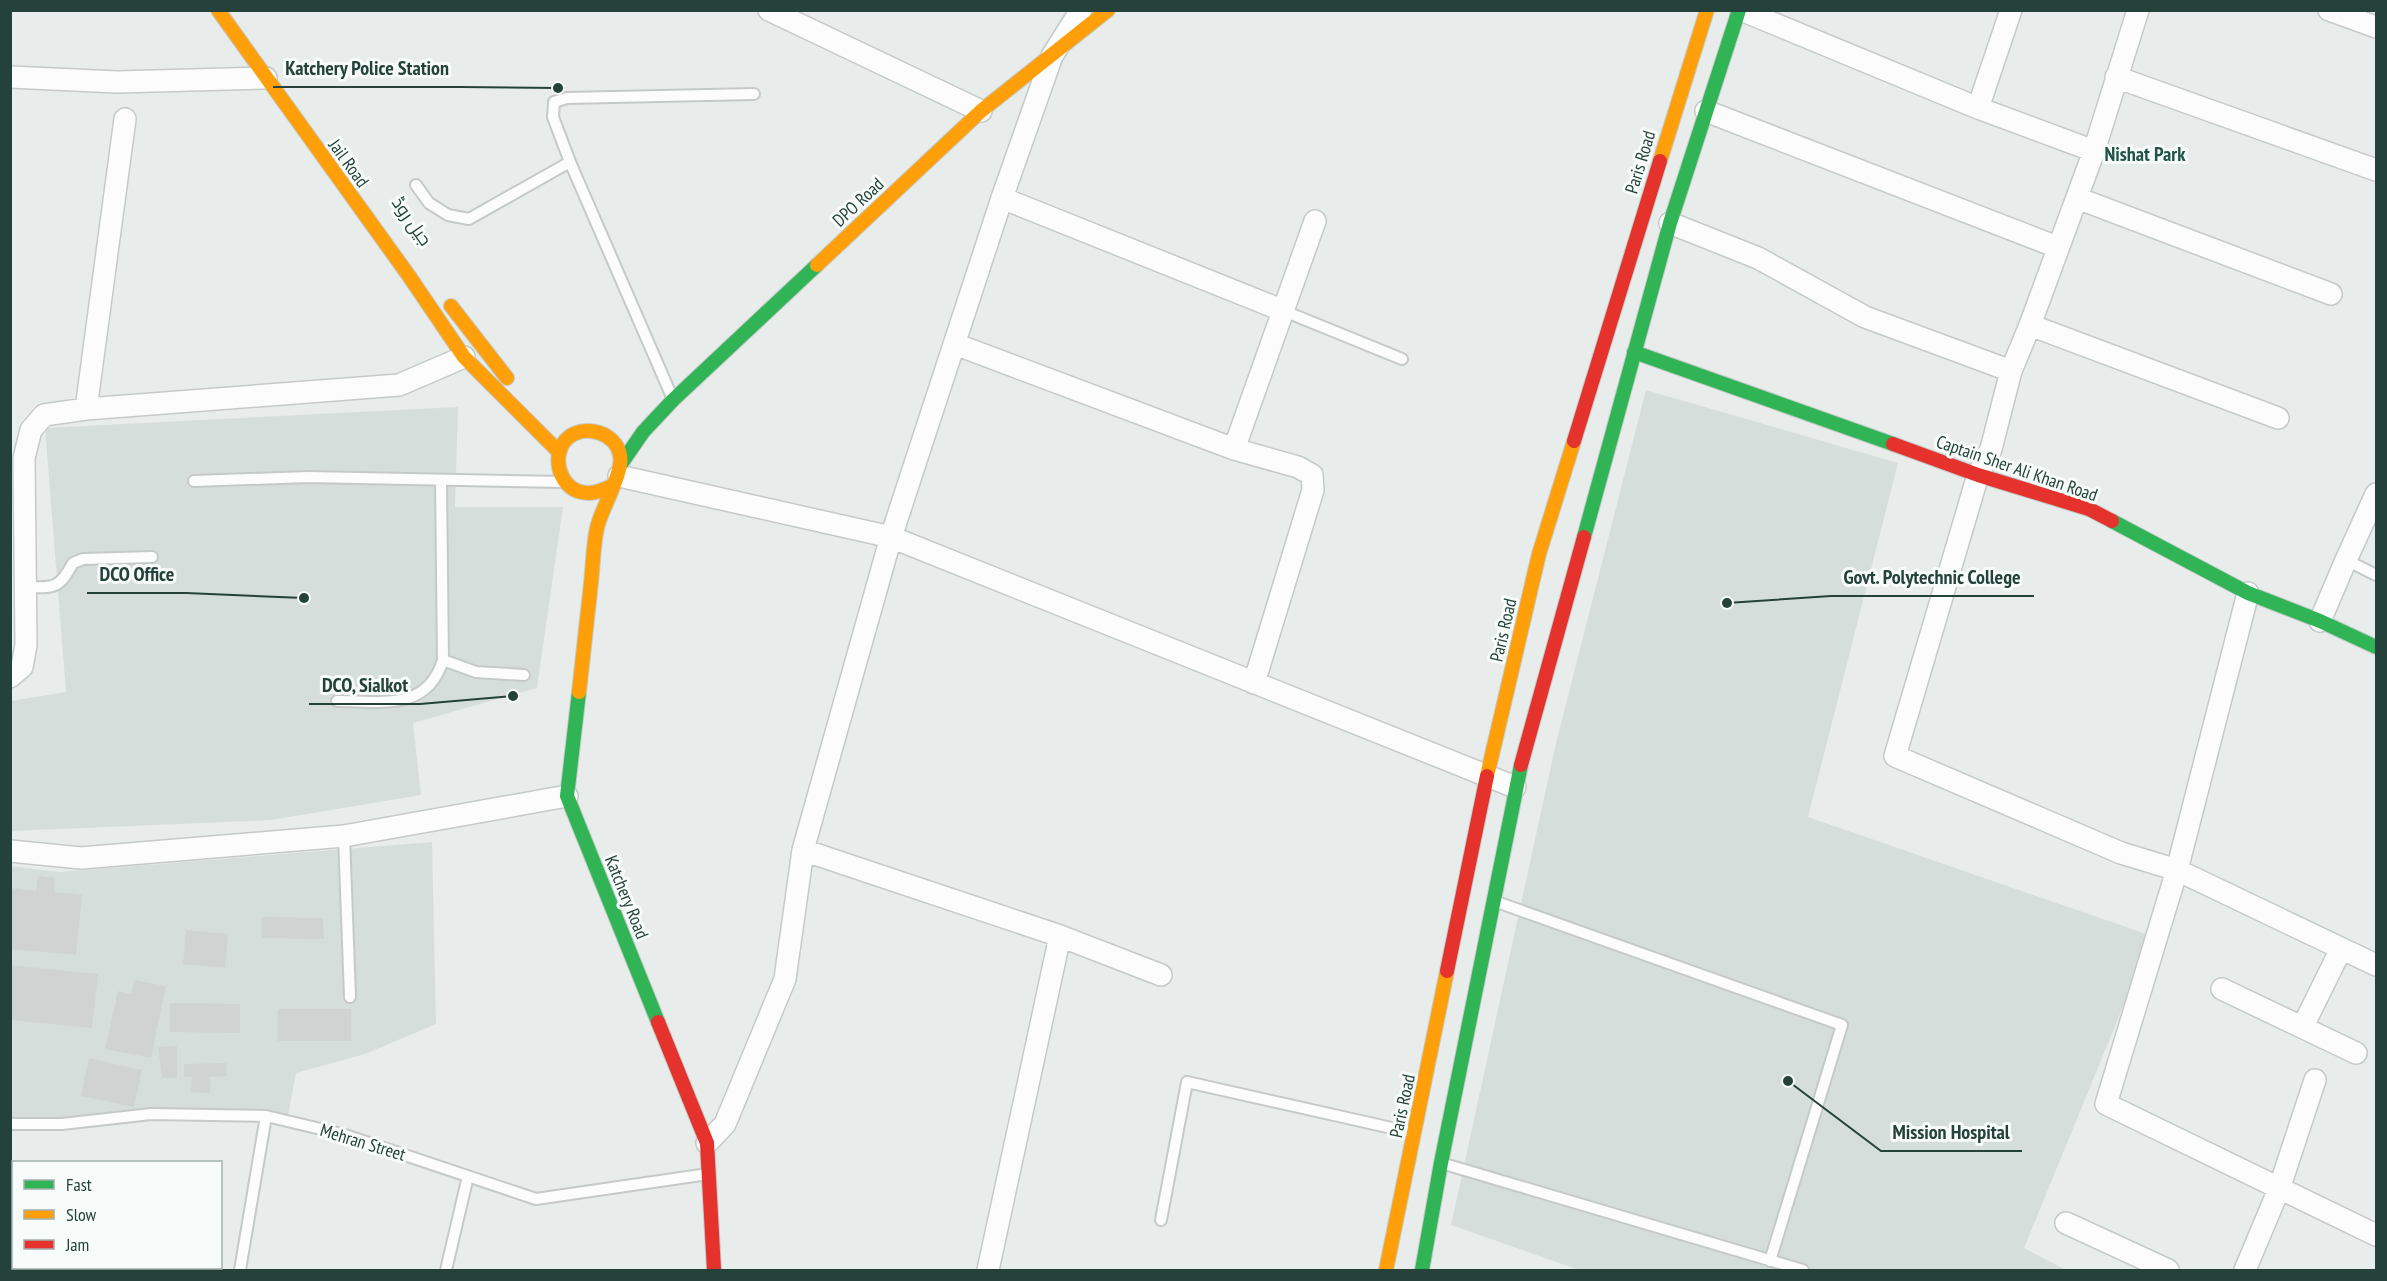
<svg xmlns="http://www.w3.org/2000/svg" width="2387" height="1281" font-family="'PT Sans Narrow',Cairo,sans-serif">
<rect width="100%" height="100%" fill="#e8edeb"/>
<!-- built -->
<path fill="#d6dedb" d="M1646,390L1898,463L1808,817L2152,936L2024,1248L2066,1270H1579L1451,1225L1556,743Z
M458,407L455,507H563L537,688L413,723L421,795L271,820L11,831V701L66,692L45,428Z
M432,842L436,1024L365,1054L296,1073L287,1121L151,1114L11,1124V866L59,872Z"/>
<!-- building -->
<path fill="#cfd4d2" d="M38,876L55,878L54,892L82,895L76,955L10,949V888L36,891Z
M262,917L323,918L324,939L262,938Z
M186,930L228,934L225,968L183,964Z
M10,965L98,974L92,1028L10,1020Z
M134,980L166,986L151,1058L105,1049L118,991L131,994Z
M170,1003L240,1004V1033L170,1032Z
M278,1009H351V1041H278Z
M177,1046V1078H162L158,1047Z
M89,1058L142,1070L134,1107L81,1096Z
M226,1063L227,1076L210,1077V1093L191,1092L192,1077H184V1064Z"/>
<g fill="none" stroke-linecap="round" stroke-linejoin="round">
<defs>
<path id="lane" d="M416,185L429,203L448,215L469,219L570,162
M1284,311L1402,359
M672,397L570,162L553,117L554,102L567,98L754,94
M194,481L308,477L563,482
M2346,560L2376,575
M25,587C54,588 59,589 73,563L83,559L152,557
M443,660L476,672L524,675
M337,701C381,701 427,712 443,660L441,480
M344,836L350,997
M1494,901L1842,1025L1770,1261
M10,1124H62L151,1114L266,1116L342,1134L536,1199L708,1174
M1441,1163L1803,1270
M1161,1220L1187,1082L1414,1133
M10,1251H14
M128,1268L156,1270
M240,1270L266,1116
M446,1270L468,1176"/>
<path id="street" d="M769,10L981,111
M1741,10L1978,108L2094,151
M2138,10L2094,151L2030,325L2011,371L1991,449L1978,475L1895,756L2121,853L2177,870L2376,965
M2329,10L2376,27
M10,77L117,82L266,78
M2116,77L2376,170
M1978,108L2011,10
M1706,111L2057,247
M1002,198L1284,311
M2077,198L2331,294
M1670,223L1758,258L1865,317L2011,371
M2030,325L2278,418
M955,344L1234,449L1298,467L1312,475L1313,490L1254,683
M86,409L125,119
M1234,449L1315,221
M619,476L891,537L1515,787
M2248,593L2177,870L2106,1104L2376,1235
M2320,621L2346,560L2376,494
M10,677L22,667L26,645L24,458L31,430L44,415L86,409L399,385L464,357
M803,850L1060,936L1161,975
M10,851L81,858L344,836L567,796
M2222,989L2356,1053
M2303,1026L2341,949
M707,1143L725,1124L785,979L803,850L891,537L1002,198L1052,56L1081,10
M2066,1223L2168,1270
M988,1270L1060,936
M2245,1270L2279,1189L2315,1080"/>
<path id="fast" d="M1634,352L1893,444
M621,464L643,432L673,400L817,265
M2112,521L2248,593L2320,621L2376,647
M1584,537L1670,223L1739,10
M579,692L567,796L658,1022
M1422,1270L1441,1163L1521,765"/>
<path id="slow" d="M218,10L409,276L464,357L559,452
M1660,161L1707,10
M817,265L981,111L1108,10
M451,306L507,378
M579,692C583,656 587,619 591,583C593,565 593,546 597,528C601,509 624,472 620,455C616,433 586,424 569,437C550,452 558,487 581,492C593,495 602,490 612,486
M1487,776L1539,554L1574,441
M1386,1270L1447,971"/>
<path id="jam" d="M1574,441L1660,161
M1893,444L1978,475L2089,509L2112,521
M1521,765L1584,537
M1447,971L1487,776
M658,1022L707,1143L714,1270"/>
</defs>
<!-- lane casing -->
<use href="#lane" stroke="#c5cac8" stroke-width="14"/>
<!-- street casing -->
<use href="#street" stroke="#c5cac8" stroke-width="24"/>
<!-- fast casing -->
<use href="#fast" stroke="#c3cbc8" stroke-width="16"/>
<!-- slow casing -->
<use href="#slow" stroke="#c3cbc8" stroke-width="16"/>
<!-- jam casing -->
<use href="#jam" stroke="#c3cbc8" stroke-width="16"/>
<!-- lane -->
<use href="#lane" stroke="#fcfcfc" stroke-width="10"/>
<!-- street -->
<use href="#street" stroke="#fcfcfc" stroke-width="21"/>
<!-- fast -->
<use href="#fast" stroke="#30b455" stroke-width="14"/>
<!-- slow -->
<use href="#slow" stroke="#ff9f0a" stroke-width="14"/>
<!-- jam -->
<use href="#jam" stroke="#e5322d" stroke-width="14"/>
</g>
<g text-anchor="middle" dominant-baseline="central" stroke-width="6" stroke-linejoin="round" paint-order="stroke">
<!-- street labels -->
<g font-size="18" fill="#24423a" stroke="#f7fbf9">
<text transform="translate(1640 162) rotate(-73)">Paris Road</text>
<text transform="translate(349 163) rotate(54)">Jail Road</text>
<text transform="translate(858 202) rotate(-43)">DPO Road</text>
<text transform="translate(412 221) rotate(55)">جیل روڈ</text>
<text transform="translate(2017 468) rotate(19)">Captain Sher Ali Khan Road</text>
<text transform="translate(1503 630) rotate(-77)">Paris Road</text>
<text transform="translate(627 897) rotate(68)">Katchery Road</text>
<text transform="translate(1402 1106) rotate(-78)">Paris Road</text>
<text transform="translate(363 1142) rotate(17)">Mehran Street</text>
</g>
<!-- neighbourhood labels -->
<g font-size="20" font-weight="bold" fill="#1f5548" stroke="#f7fbf9">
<text x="2145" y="154">Nishat Park</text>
</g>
</g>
<!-- callouts -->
<path fill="none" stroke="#24423a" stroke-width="2" d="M558 88L461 87H273M304 598L186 593H87M1727 603L1831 596H2034M513 696L420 704H309M1788 1081L1881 1151H2022"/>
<g fill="#24423a" stroke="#f7fbf9" stroke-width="2">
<circle cx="558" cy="88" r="6"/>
<circle cx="304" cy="598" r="6"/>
<circle cx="1727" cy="603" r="6"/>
<circle cx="513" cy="696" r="6"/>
<circle cx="1788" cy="1081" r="6"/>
</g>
<g font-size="20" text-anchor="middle" font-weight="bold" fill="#24423a" stroke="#f7fbf9" stroke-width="6" stroke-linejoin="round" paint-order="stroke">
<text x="367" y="75">Katchery Police Station</text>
<text x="137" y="581">DCO Office</text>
<text x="1932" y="584">Govt. Polytechnic College</text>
<text x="365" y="692">DCO, Sialkot</text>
<text x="1951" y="1139">Mission Hospital</text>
</g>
<!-- border -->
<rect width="2387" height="1281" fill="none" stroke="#24423a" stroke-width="24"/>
<!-- legend -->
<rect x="12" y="1161" width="210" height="108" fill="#f7fbf9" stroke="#a3b1ad" stroke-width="1.5"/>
<rect x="24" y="1180" width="30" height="9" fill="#30b455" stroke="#a3b1ad" stroke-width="1.5"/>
<text x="66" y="1191" font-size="18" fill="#24423a">Fast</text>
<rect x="24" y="1210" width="30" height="9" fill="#ff9f0a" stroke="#a3b1ad" stroke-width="1.5"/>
<text x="66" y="1221" font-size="18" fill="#24423a">Slow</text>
<rect x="24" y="1240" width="30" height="9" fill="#e5322d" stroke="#a3b1ad" stroke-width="1.5"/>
<text x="66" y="1251" font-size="18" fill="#24423a">Jam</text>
</svg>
